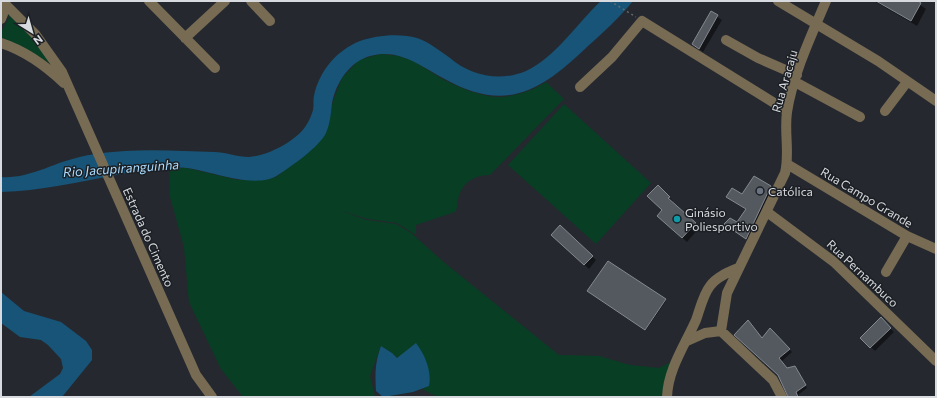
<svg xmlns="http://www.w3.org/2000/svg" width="937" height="398" font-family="Commissioner,sans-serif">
<rect width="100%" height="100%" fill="#25292f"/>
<!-- green -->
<path fill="#083e24" d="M8,14L30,36L52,65L23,47L1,39V32L9,18Z
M380,54C387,55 395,55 402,57C415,60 427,70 439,77C455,86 478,96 497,97C510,98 535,90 546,82L564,99L490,175C474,175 461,183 458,200C457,205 458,208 455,212L416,225V235L397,223L368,219L338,210L367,220L396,224L411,233L446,264L559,355L599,356L630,365L659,368L673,361L663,397L436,396L422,389L429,386L392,353L381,346L370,376L375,397H243L221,369L189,302L184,247L170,197L169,168H187L238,180L270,179L276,177L301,158L326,133L333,101L342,78L359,60Z
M564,104L651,183L596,244L508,165Z"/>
<!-- water -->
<path fill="#175478" d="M601,1H633C620,17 604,32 588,46C541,91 506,114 443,78C419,65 398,48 370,56C349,62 336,83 332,103C331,113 330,124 326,133C319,147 292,166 278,175C255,190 212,171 187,168C164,166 138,171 116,175C78,182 40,191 1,192V177C28,179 51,164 76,158C91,154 109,152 125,151C154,149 185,151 214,152C225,152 237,157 249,157C264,156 283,147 294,138C304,131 310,121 313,110C314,105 313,100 314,96C319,71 337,50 360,41C376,35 400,33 417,38C429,42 440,51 450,58C471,76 500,82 526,71C555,58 578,22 601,1Z
M1,292L24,311L61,322L86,341L92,350V360L62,397H29L60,374L63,368L61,359L48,345L41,340L20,337L1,323Z
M416,343C425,355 432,371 429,386L413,392L383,397L376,391C375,373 375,363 381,346L392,353L397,358Z"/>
<!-- shadow -->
<path fill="#0007" d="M874,1H915L926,9L917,26Z
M711,13L722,20L703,52L693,44Z
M754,177L774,191L750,241L726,224H737L747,210L727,197L743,195Z
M658,186L673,201L672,203L700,227L687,242L662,220L663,210Z
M560,227L596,260L589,269L557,239Z
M590,292L665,300L666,301L646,330Z
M881,319L894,332L875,351L861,338Z
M770,329L792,352L781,362L787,369L797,370L807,388L798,395L799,397H789L762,339Z"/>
<!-- building -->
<path fill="#54595f" stroke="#84898f" d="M876,1H918L921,3L911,21Z
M711,11L718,15L699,49L692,44Z
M754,176L771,186L746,239L724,224L730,218L737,222L746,209L726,197L732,188L742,194Z
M658,185L670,197L668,198L696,223L682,238L657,216L662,210L647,196Z
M560,225L593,256L584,265L551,235Z
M608,261L666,299L645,330L587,291Z
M881,317L891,328L870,348L860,338Z
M748,320L762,338L770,328L790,349L779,358L787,368L795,366L806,385L796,392L798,397H788L778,375L734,335Z"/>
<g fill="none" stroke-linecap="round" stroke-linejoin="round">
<!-- path -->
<path stroke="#64676d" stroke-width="1.5" stroke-dasharray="2 3" stroke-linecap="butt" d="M610,1L636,17"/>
<!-- minor -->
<path stroke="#786b54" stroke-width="10" d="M149,1L215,68
M251,1L270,21
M778,1L878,61L936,101
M4,3L35,34L62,72L196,375L212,397
M1,19L3,14V1
M185,38L225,1
M726,40L758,58L797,75
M1,43C26,51 45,65 64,83
M795,82L860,117
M580,87L612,57L642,21L787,111
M885,111L907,82
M787,164L907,236L936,249
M767,212L834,262L936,361
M886,272L907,236
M687,341L705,333L721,331
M667,397C668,369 685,345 696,320C700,309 703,295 710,286C716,277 729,272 738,268
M782,397L773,380L721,331L727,293L785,173C790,153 784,133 787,112C793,74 811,36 826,1"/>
</g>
<!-- markers -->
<circle fill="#6b7280" stroke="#1c2025" stroke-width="1.5" cx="760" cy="191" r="4"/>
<circle fill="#0f9aa8" stroke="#1c2025" stroke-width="1.5" cx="677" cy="219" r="4"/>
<g text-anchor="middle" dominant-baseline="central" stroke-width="3" stroke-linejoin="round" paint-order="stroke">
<!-- street labels -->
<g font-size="12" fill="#d7dade" stroke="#1c2025">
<text transform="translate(784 81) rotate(-74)">Rua Aracaju</text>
<text transform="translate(867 197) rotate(31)">Rua Campo Grande</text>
<text transform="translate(149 237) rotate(66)">Estrada do Cimento</text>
<text transform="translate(863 273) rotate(43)">Rua Pernambuco</text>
</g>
<!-- poi labels -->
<g font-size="12" fill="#d7dade" stroke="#1c2025" text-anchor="start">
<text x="768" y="191">Católica</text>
<text x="685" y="212">Ginásio<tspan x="685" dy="14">Poliesportivo</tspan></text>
</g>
<!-- water labels -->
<g font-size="13" font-style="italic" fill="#abdbfd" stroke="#1c2025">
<text transform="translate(121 168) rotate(-4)">Rio Jacupiranguinha</text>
</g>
</g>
<!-- border -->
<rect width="937" height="398" fill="none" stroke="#d7dade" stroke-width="4"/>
<!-- north arrow -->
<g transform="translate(32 32) rotate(143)" stroke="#1c2025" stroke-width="3" paint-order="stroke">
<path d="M0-3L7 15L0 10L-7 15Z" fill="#d7dade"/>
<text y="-6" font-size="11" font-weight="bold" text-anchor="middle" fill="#d7dade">N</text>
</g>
</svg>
